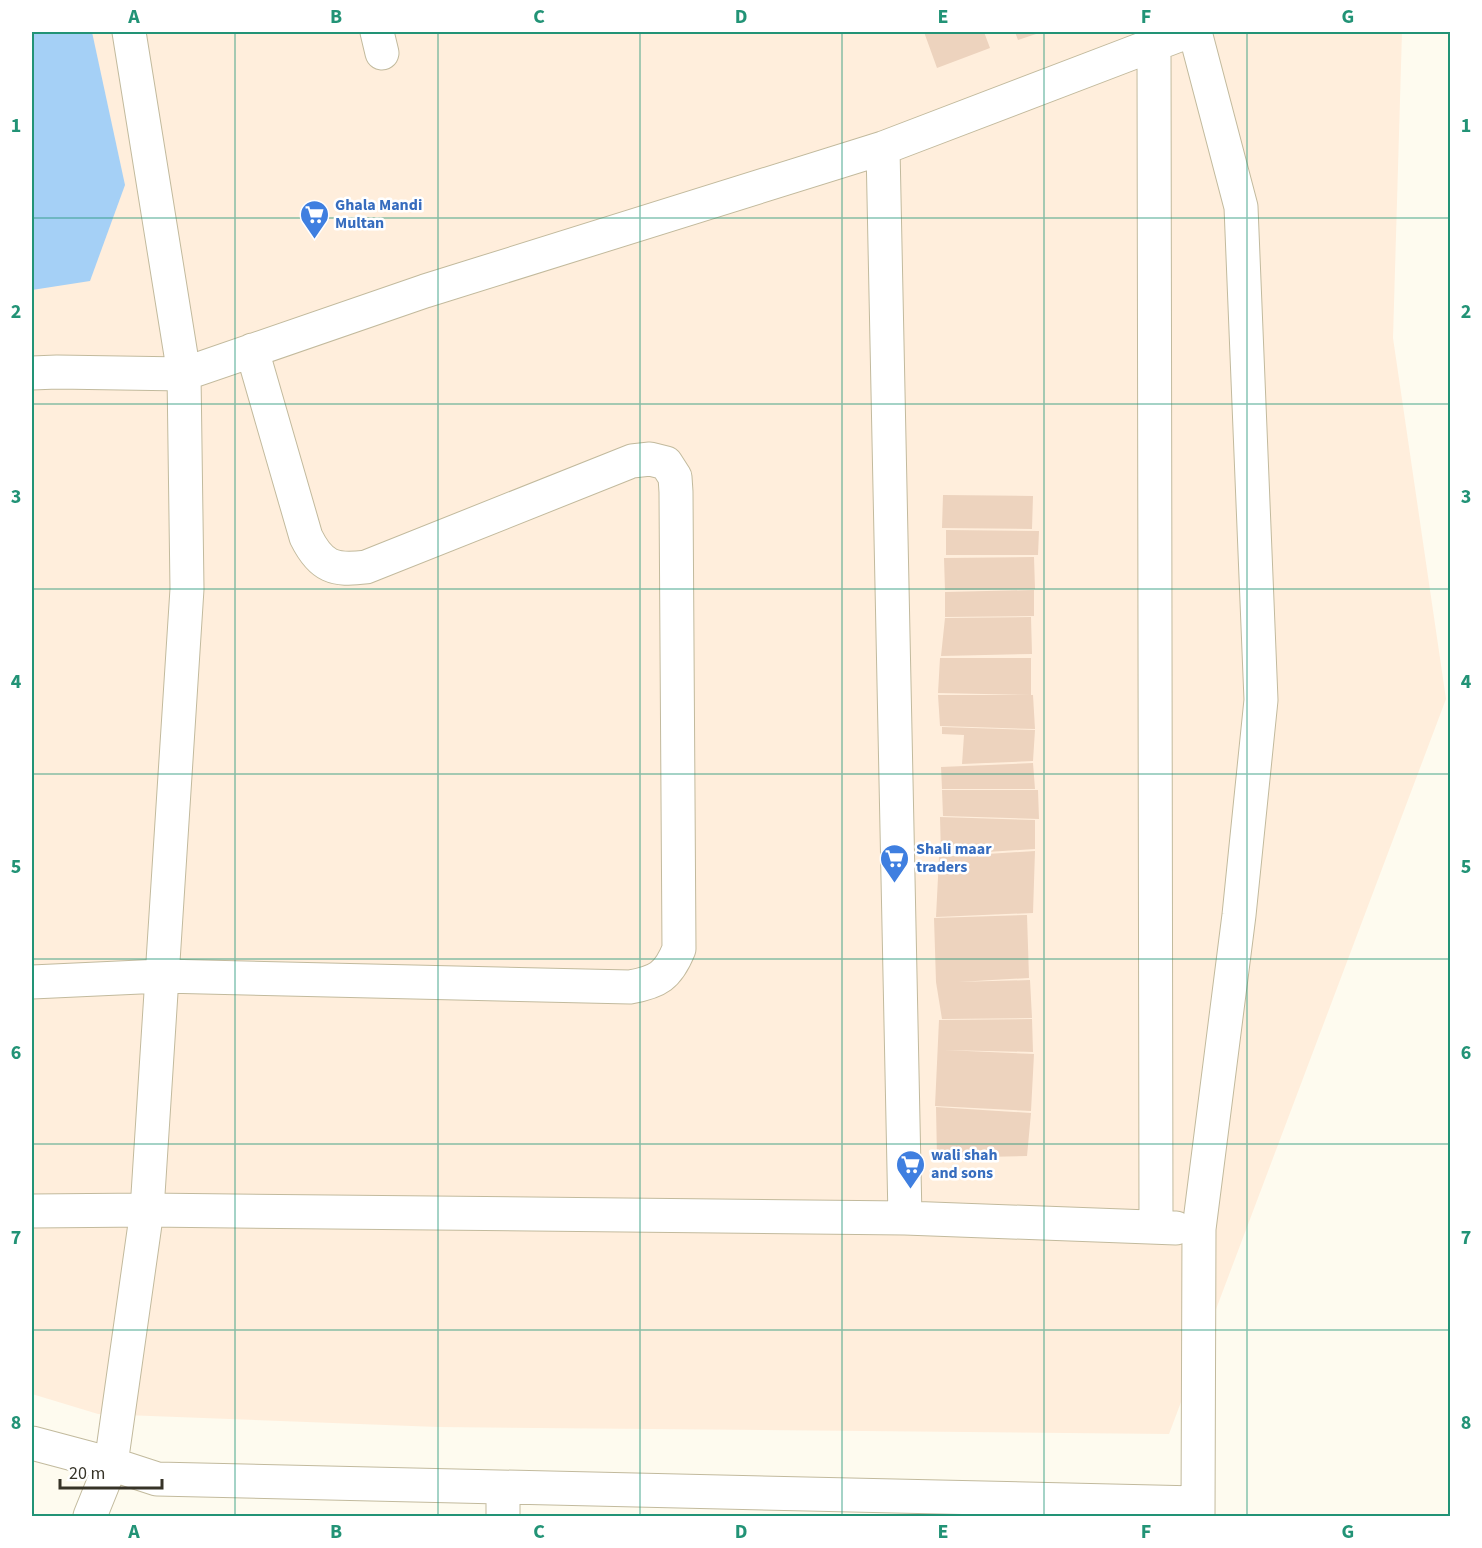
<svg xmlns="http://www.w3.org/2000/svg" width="1482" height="1548" font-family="'Source Sans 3',sans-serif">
<rect width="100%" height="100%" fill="#fefbef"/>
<!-- commercial -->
<path fill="#ffeedc" d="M32,32H1402L1393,338L1446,699L1169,1434L438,1427L98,1414L32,1394Z"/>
<!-- water -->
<path fill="#a5d0f6" d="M32,32H92L125,185L90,281L32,290Z"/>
<!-- building -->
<path fill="#edd3be" d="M924,32H984L990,48L937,68Z
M1015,32H1042L1018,40Z
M943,495L1033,496L1032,529L942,528Z
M946,530L1039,531L1038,555H946Z
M1034,557L1035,589L945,590L944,558Z
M1034,590V616L945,617V592Z
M1031,617L1032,654L941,656L945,618Z
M940,658H1031V695L938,693Z
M938,695H1033L1035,729L940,726Z
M942,727L1035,730L1033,761L962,764L964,735L942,734Z
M1033,763L1035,789H942L941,767Z
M942,790H1038L1039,819L943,816Z
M940,817L1035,820V849L941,855Z
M1035,851L1033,913L936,917L939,857Z
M1027,915L1029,978L958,982L1030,980L1032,1018L942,1019L936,982L934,918Z
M1032,1019L1033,1052L944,1050L1034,1054L1031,1111L935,1106L939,1020Z
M936,1107L1031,1113L1027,1156L937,1158Z"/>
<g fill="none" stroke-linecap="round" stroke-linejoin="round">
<defs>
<path id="minor" d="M377,32L382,53
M1195,32L1241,207L1261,700L1239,915L1199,1229L1198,1516
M1154,44L1156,1227
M883,148L905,1218
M32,373L57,372L184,374L425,291L883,148L1187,32
M32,982L162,976L630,987C658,982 668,976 679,949L676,492L675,477L666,463L650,459L632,461L366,567C334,571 321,567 306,537L252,350
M32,1211L147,1210L905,1218L1176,1228
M32,1443L111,1464L157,1479L1197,1503
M503,1488V1516
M90,1516L111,1464L147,1210L187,589L184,374L129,32"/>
</defs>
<!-- minor casing -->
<use href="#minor" stroke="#c2ba9d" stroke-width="35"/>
<!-- minor -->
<use href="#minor" stroke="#fff" stroke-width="33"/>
</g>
<!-- grid -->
<path fill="none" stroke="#229376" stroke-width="1.5" stroke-opacity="0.55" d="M235,32V1516M438,32V1516M640,32V1516M842,32V1516M1044,32V1516M1247,32V1516M32,218H1450M32,404H1450M32,589H1450M32,774H1450M32,959H1450M32,1144H1450M32,1330H1450"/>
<!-- icons -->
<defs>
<symbol id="supermarket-pin" viewBox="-11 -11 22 30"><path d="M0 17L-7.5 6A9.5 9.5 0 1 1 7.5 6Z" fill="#3f7fe0" stroke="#fff"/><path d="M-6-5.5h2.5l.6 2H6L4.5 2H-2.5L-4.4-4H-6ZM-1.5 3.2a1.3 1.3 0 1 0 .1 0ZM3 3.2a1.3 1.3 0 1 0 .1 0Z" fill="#fff"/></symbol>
</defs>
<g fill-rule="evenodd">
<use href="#supermarket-pin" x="298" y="198" width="33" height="45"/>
<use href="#supermarket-pin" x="878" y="842" width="33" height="45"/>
<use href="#supermarket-pin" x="894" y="1148" width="33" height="45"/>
</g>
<g text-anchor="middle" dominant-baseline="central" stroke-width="5" stroke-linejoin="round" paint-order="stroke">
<!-- shop labels -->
<g font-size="16" font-weight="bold" fill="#366cbe" stroke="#fff" text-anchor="start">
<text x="335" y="205">Ghala Mandi<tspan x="335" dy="18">Multan</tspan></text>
<text x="916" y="849">Shali maar<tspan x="916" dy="18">traders</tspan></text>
<text x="931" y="1155">wali shah<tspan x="931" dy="18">and sons</tspan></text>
</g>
</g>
<!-- border -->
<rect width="1482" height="1548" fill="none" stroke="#ffffff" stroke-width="66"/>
<!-- scale -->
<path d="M60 1479v9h102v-9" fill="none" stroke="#363327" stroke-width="3"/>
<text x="69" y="1479" font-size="18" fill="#363327" stroke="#ffffff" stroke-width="4.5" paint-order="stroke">20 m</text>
<rect x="33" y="33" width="1416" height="1482" fill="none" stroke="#229376" stroke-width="2"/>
<g font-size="20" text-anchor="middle" font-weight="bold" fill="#229376">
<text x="134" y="23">A</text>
<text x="336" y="23">B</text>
<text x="539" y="23">C</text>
<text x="741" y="23">D</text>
<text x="943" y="23">E</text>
<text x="1146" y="23">F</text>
<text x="1348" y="23">G</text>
<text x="16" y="132">1</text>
<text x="1466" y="132">1</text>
<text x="16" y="318">2</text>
<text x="1466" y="318">2</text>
<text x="16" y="503">3</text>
<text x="1466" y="503">3</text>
<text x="16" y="688">4</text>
<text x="1466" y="688">4</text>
<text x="16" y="873">5</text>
<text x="1466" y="873">5</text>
<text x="16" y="1059">6</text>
<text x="1466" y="1059">6</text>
<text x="16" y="1244">7</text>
<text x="1466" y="1244">7</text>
<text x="16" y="1429">8</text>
<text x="1466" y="1429">8</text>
<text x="134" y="1538">A</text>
<text x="336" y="1538">B</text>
<text x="539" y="1538">C</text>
<text x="741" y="1538">D</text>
<text x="943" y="1538">E</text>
<text x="1146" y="1538">F</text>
<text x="1348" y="1538">G</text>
</g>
</svg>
